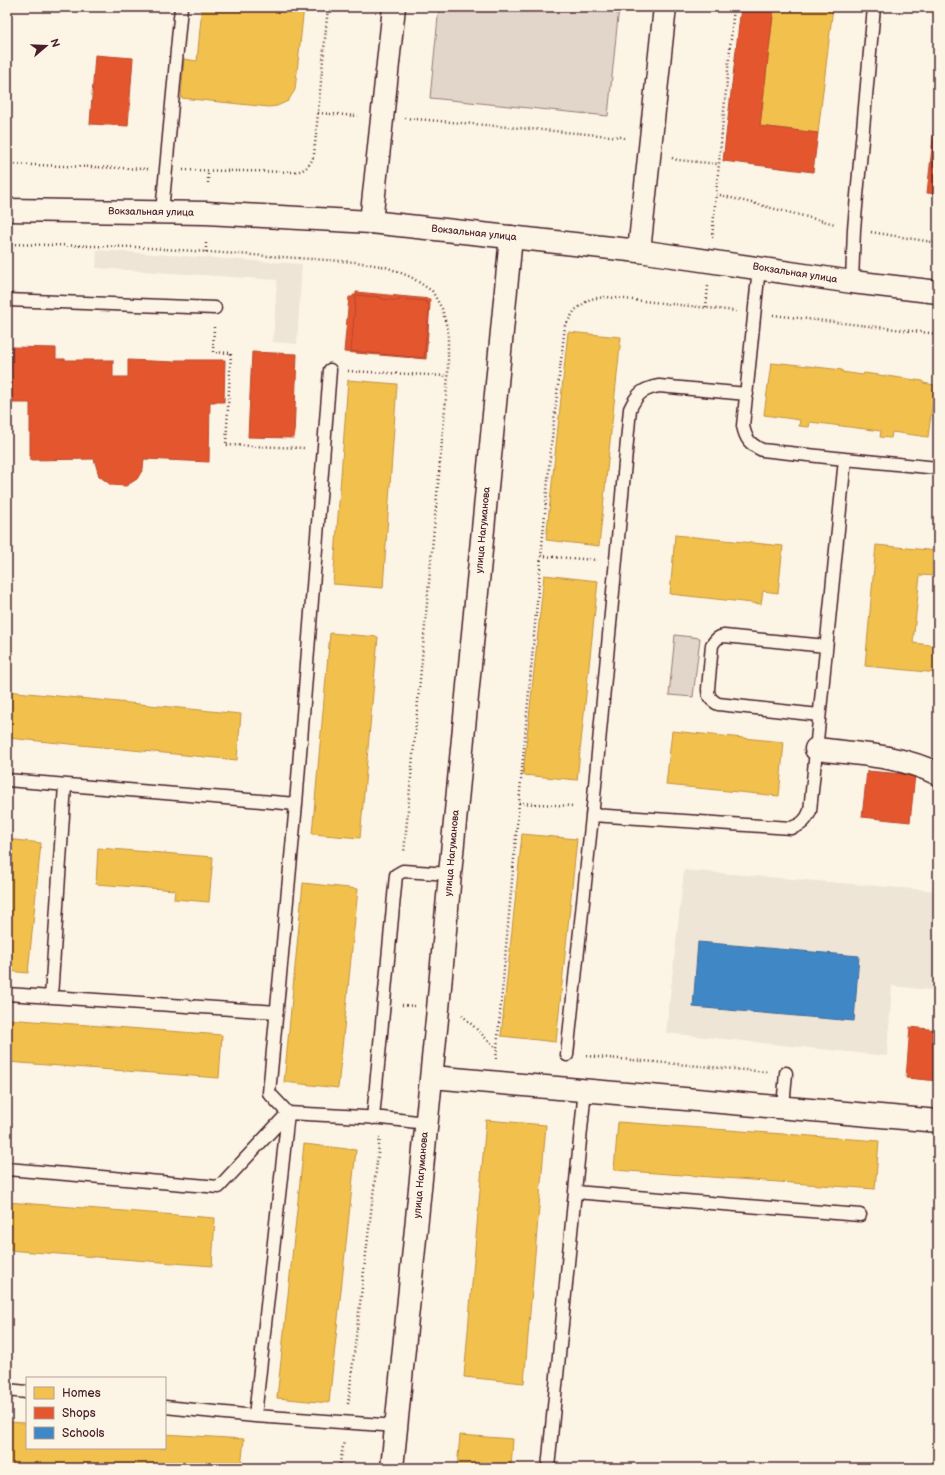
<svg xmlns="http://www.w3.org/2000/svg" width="945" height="1475" font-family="'Balsamiq Sans',sans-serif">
<rect width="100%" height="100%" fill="#fcf5e5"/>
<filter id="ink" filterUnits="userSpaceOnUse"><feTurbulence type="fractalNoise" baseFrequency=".025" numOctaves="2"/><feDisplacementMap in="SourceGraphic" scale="8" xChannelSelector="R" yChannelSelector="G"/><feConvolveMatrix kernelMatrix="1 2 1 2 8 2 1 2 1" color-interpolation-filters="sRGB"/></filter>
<g filter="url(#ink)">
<!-- built -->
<path fill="#eee5d7" d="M97,250L302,264L297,344L273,342L277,280L96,268Z
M684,870L938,891V991L892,986L887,1056L666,1033Z"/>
<!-- green -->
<path fill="#e2d5ca" stroke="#967a7a" d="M439,7H619L608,116L430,98Z
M675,635L700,638L693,697L669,695Z"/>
<!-- homes -->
<path fill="#f2c14e" stroke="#c09044" d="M202,7H304L295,90L288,101L277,106L269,107L181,98L184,59L197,61Z
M774,7H833L818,133L760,126Z
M568,332L621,337L599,546L546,540Z
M771,363L782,364V363L842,370V372L863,375L864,373L923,381V383L935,385L928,437L892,432L891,438L880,437L881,431L810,422L809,427L799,426L800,420L764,415Z
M348,380L397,384L383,588L333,584Z
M675,535L783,546L778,593L763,591L761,604L670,594Z
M876,545L938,551L937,576L920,575L913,643L938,646V673L865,666Z
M544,575L598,581L577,780L523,775Z
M330,633L378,637L360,838L312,834Z
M7,691L241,714L237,760L7,738Z
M672,731L784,742L779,796L666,785Z
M522,834L577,839L556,1042L501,1036Z
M7,839L41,843L28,973L7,971Z
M98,848L213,857L209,902L174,899L175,890L96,884Z
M303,883L358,889L338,1088L284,1082Z
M7,1019L222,1035L219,1078L7,1062Z
M486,1120L546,1125L524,1383L464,1377Z
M618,1122L879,1141L875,1189L614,1170Z
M304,1144L356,1150L329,1403L277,1398Z
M7,1202L215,1218L212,1266L7,1250Z
M7,1422L27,1423V1448H165V1434L244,1439L241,1468H7Z
M460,1435L513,1439L511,1468H457Z"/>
<!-- shops -->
<path fill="#e4572e" stroke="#b6462d" d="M741,7H774L760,126L818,133L813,172L723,161Z
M95,55L133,58L128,126L90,124Z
M935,120H938V194L927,193Z
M356,292L430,299L424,358L351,351Z
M353,295L381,297V299L399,301V299L426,301V303L430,304L426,359L344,352L349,297H353Z
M12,347L56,348V359H65V360H113V377H128V360L175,362V360H225L224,402H210L209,462L144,459L143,469L137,479L126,486L111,485L99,476L94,459L30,460V403H12Z
M252,352L297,354L294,438L248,437Z
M867,771L915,775L910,822L862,817Z
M910,1027L938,1030V1081L906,1078Z"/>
<!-- schools -->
<path fill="#3f88c5" stroke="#426897" d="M698,942L859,956L854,1021L693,1007Z"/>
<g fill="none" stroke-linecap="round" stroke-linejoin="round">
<defs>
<path id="lane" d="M162,212L181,7
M852,282L854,229L874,7
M7,300L215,308
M845,459L938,468
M819,715L718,704C711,700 708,697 708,689L712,645C716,639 718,637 724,636L826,646
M7,780L296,804
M592,815L791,828C801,825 806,821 810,811L845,459L762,450C750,444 746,440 743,426L759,267
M7,994L277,1012
M51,997L65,785
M567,1055L593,807L630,409C637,394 642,389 659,386L747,394
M783,1107L786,1073
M373,1118L396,875L403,871L450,874
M7,1169L219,1187L288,1113L269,1093L296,804L330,370
M575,1192L860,1215
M7,1390L27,1392
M165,1407L255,1416L397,1426
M255,1416L288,1113L382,1118L426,1123
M548,1468L585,1089"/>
<path id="street" d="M371,222L394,7
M639,251L665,7
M816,749C857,754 900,755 938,774
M432,1077L938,1121"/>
<path id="secondary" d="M392,1468L438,1009L450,874L511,237"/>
<path id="primary" d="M7,210L206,213L371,222L639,251L852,282L938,292"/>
</defs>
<!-- lane casing -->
<use href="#lane" stroke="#4a1f2b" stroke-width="15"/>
<!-- street casing -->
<use href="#street" stroke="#4a1f2b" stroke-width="25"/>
<!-- secondary casing -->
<use href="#secondary" stroke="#4a1f2b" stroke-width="25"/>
<!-- primary casing -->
<use href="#primary" stroke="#4a1f2b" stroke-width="25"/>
<!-- path -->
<path stroke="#4a1f2b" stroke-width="2.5" stroke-dasharray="1 3" stroke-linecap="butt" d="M734,7L716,194L835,224
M318,113L358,116
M405,118L622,137L627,139
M672,158L677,160L719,164
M7,164L148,169
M183,170L295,172C306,170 310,166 314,155L328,7
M208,183V171
M871,232L938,243
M712,238L716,194
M7,244L135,247L356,262L386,267L411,277L432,291L442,309L448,331V376L404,853
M206,252V242
M706,307L708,286
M773,315L938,334
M214,327L213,352L231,353L226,445L305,448
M348,371L448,376
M541,556L597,560
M519,803L574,806
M402,1005L415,1006
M462,1015L496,1048
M586,1056L768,1072
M496,1059L551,446L565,326L575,310L590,299L606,297L736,311
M348,1404L380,1137
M339,1468L344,1441"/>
<!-- lane -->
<use href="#lane" stroke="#fcf5e5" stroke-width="12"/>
<!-- street -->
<use href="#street" stroke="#fcf5e5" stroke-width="22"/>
<!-- secondary -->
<use href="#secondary" stroke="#fcf5e5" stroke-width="22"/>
<!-- primary -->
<use href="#primary" stroke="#fcf5e5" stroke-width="22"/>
</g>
</g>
<g text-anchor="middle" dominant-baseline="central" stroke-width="4" stroke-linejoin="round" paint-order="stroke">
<!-- street labels -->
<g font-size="10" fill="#4a1f2b" stroke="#fcf5e5">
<text transform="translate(151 212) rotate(1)">Вокзальная улица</text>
<text transform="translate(474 233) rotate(6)">Вокзальная улица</text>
<text transform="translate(795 273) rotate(9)">Вокзальная улица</text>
<text transform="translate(483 530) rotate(-85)">улица Нагуманова</text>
<text transform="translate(452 853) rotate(-85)">улица Нагуманова</text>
<text transform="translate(421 1175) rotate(-85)">улица Нагуманова</text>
</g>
</g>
<!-- margin -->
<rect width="945" height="1475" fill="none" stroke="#fcf5e5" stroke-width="24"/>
<rect x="12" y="12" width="921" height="1451" fill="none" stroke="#4a1f2b" stroke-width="1.5" filter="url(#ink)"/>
<!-- legend -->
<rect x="26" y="1377" width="140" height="72" fill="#fcf5e5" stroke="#b59f9b"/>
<rect x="34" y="1387" width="20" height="12" fill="#f2c14e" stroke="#b59f9b"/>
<text x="62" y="1397" font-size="12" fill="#4a1f2b">Homes</text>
<rect x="34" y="1407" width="20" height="12" fill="#e4572e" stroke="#b59f9b"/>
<text x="62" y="1417" font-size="12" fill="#4a1f2b">Shops</text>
<rect x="34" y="1427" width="20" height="12" fill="#3f88c5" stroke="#b59f9b"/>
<text x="62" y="1437" font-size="12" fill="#4a1f2b">Schools</text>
<!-- north arrow -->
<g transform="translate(46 46) rotate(71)" stroke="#fcf5e5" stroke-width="3" paint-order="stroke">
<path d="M0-3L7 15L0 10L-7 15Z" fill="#4a1f2b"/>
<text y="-6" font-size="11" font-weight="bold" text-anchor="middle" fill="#4a1f2b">N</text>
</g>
</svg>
